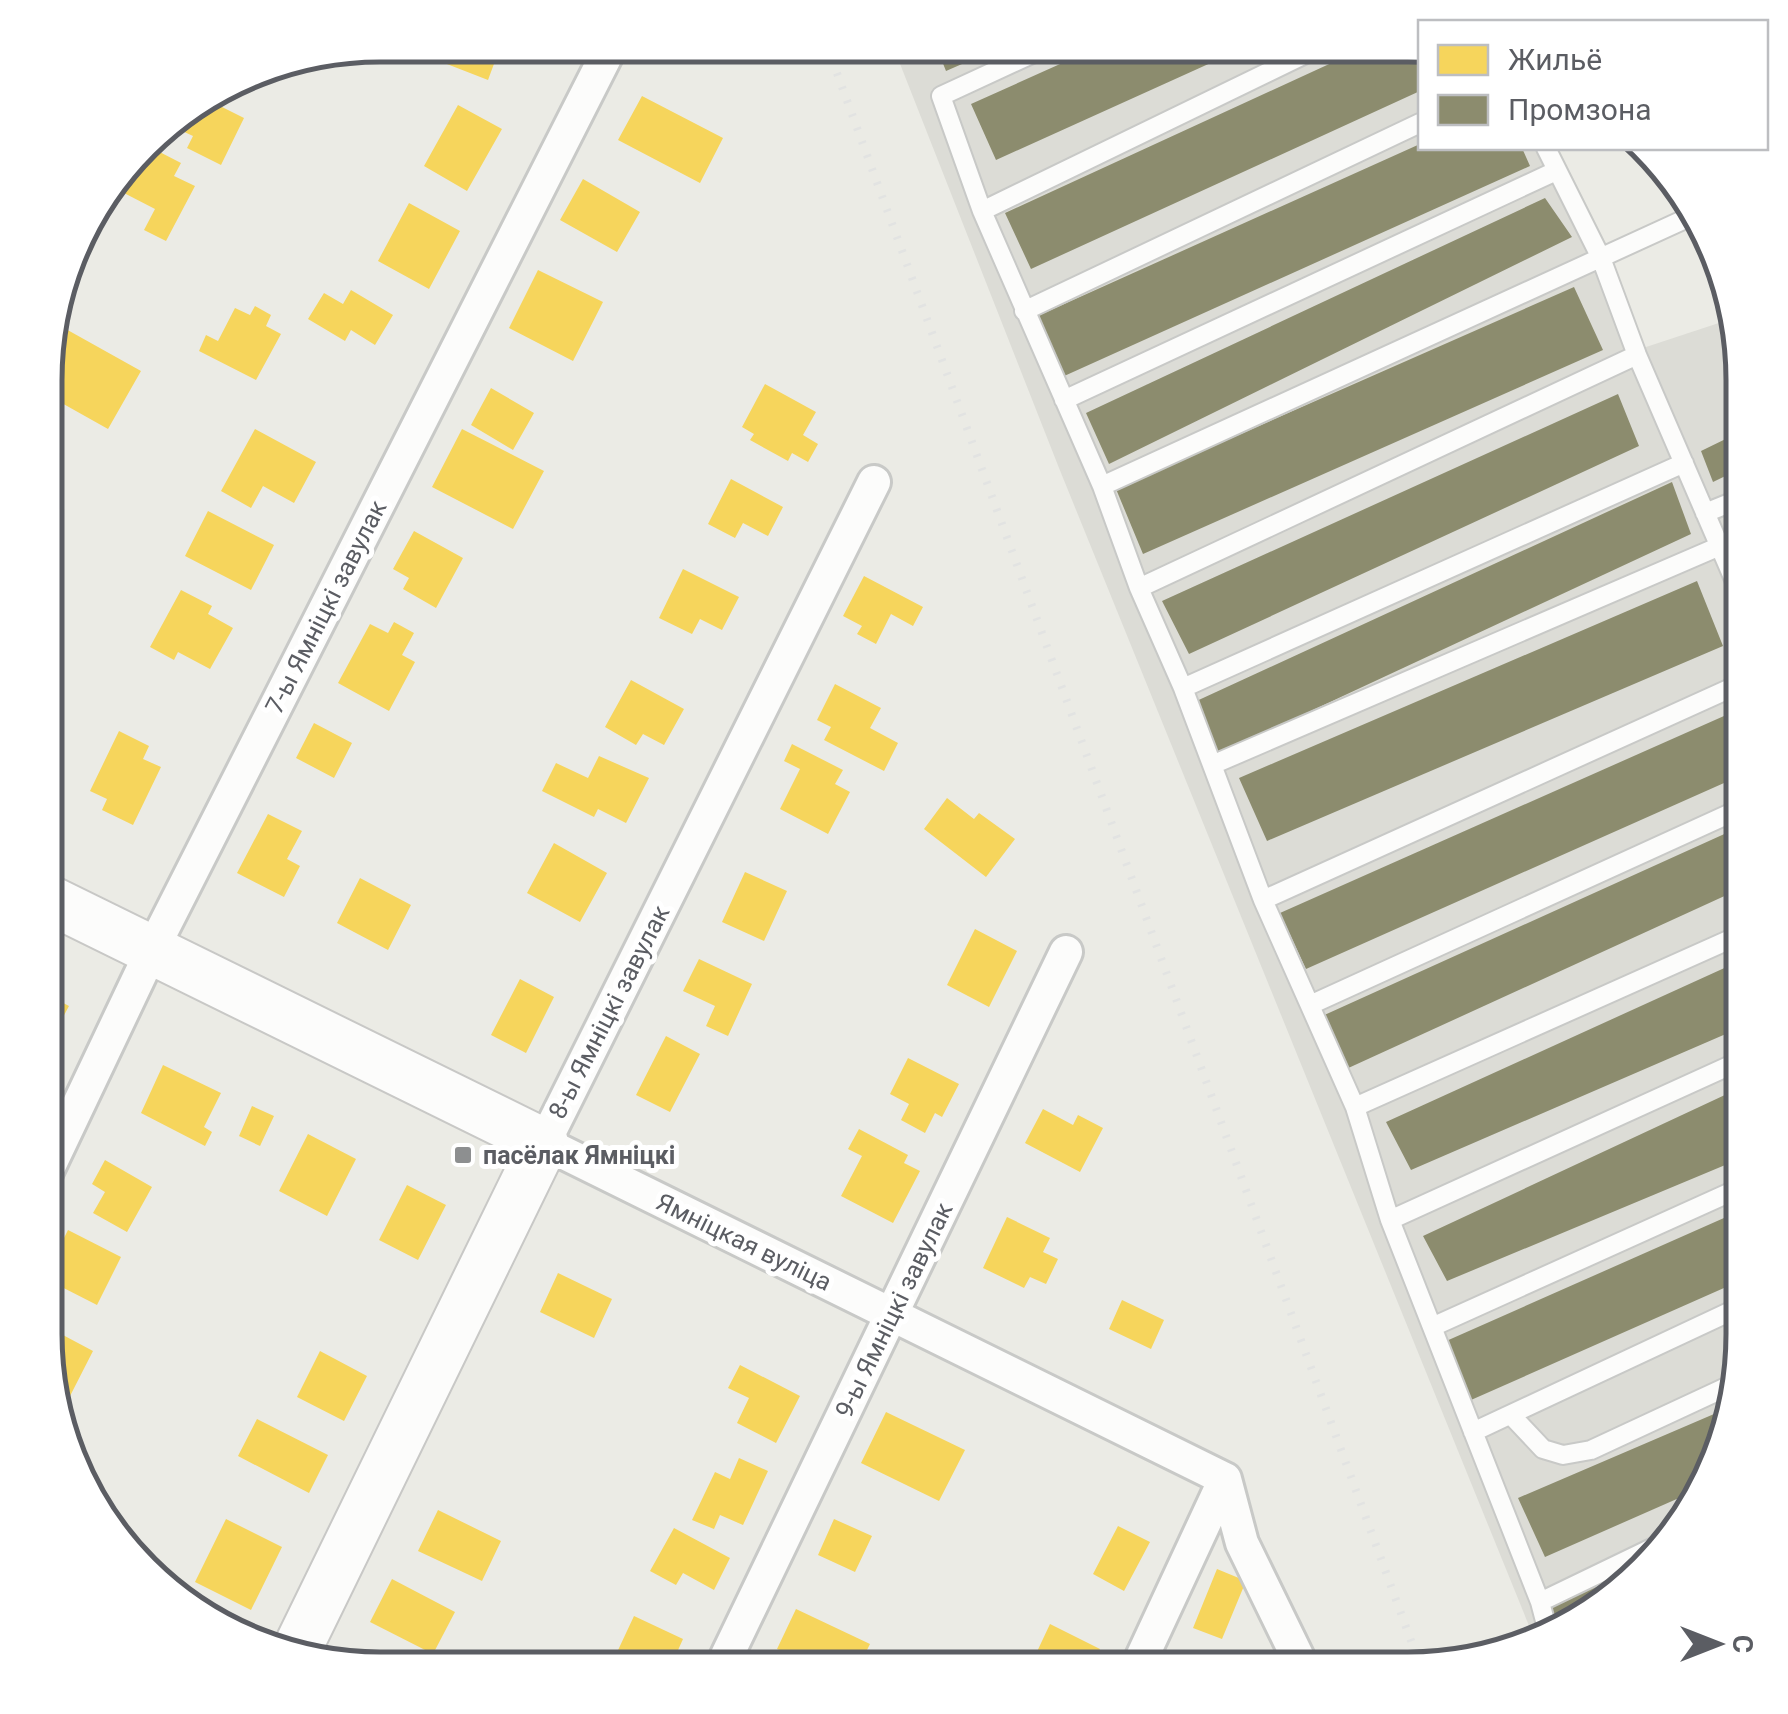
<svg xmlns="http://www.w3.org/2000/svg" width="1788" height="1714" font-family="Roboto,sans-serif">
<rect width="100%" height="100%" fill="#ebebe5"/>
<!-- industrial -->
<path fill="#dcdcd6" d="M893,46L1420,48V148H1539L1640,349L1734,318L1742,359V1355L1708,1483L1612,1599L1536,1643L1059,468Z"/>
<!-- homes -->
<path fill="#f6d55c" d="M439,45H501L488,80L434,59Z
M642,96L723,138L700,183L618,140Z
M208,100L244,118L221,165L187,148L193,136L167,124Z
M458,105L502,129L467,191L424,166Z
M146,145L181,163L174,176L195,186L166,241L144,230L155,209L124,193L134,173L126,169Z
M583,179L640,212L617,252L560,220Z
M409,203L460,231L429,289L378,261Z
M538,270L603,302L573,361L509,328Z
M351,290L393,315L375,345L351,330L345,341L308,319L324,293L343,304Z
M255,306L271,315L266,326L281,334L256,380L199,351L206,335L218,341L235,308L250,315Z
M64,328L141,371L108,429L51,397V350Z
M765,384L816,412L803,435L818,444L808,462L792,453L788,461L750,440L754,434L742,427Z
M491,388L534,413L513,450L471,425Z
M255,429L316,462L294,503L263,486L251,508L221,491Z
M462,429L544,471L513,529L432,487Z
M731,479L783,507L768,536L743,523L735,538L708,524Z
M208,511L274,545L251,590L185,556Z
M414,531L463,558L436,608L403,589L409,578L393,569Z
M683,569L739,597L722,630L700,619L692,634L659,618Z
M864,576L923,607L913,626L891,614L876,644L857,634L862,626L843,616Z
M181,590L212,606L208,614L233,628L210,669L178,652L174,660L150,647Z
M394,622L414,633L402,655L415,662L389,711L338,683L370,624L388,633Z
M631,680L684,709L664,745L643,734L636,745L605,727Z
M835,684L881,708L870,728L898,743L884,771L824,740L831,727L817,720Z
M314,723L352,743L334,778L296,758Z
M119,731L149,746L143,759L161,767L133,825L102,810L107,799L90,791Z
M792,744L843,770L835,784L850,792L828,834L780,809L800,769L784,761Z
M599,756L649,778L626,823L598,809L594,817L542,791L556,763L588,778Z
M947,798L974,819L979,813L1015,839L986,877L924,829Z
M268,814L302,831L287,859L300,866L284,897L237,873Z
M554,843L607,873L580,922L527,893Z
M745,872L787,891L764,941L722,922Z
M360,878L411,905L388,950L337,923Z
M975,929L1017,951L989,1007L947,985Z
M699,959L752,984L728,1036L706,1026L715,1006L683,991Z
M520,979L554,997L526,1053L491,1035Z
M48,995L69,1006L47,1047Z
M666,1036L700,1054L670,1112L636,1095Z
M908,1058L959,1084L942,1117L935,1113L925,1133L901,1120L909,1104L890,1094Z
M163,1065L221,1093L204,1127L212,1132L205,1146L141,1113Z
M252,1106L274,1116L260,1146L239,1136Z
M1043,1109L1073,1125L1078,1115L1103,1128L1080,1172L1025,1143Z
M859,1129L908,1155L904,1163L920,1171L893,1223L841,1196L862,1156L848,1149Z
M308,1134L356,1159L327,1216L279,1191Z
M105,1160L152,1187L127,1232L93,1213L105,1192L92,1184Z
M407,1185L446,1205L418,1260L379,1240Z
M1007,1217L1050,1238L1043,1252L1058,1259L1046,1284L1030,1277L1024,1288L983,1268Z
M68,1230L121,1257L97,1305L46,1279V1274Z
M558,1273L612,1299L594,1338L540,1312Z
M1122,1300L1164,1320L1151,1349L1109,1329Z
M46,1326L93,1351L69,1398L54,1391L46,1355Z
M320,1351L367,1376L344,1421L297,1397Z
M740,1365L800,1396L776,1443L737,1423L749,1398L728,1388Z
M886,1412L965,1450L939,1501L861,1463Z
M257,1419L328,1455L309,1493L238,1456Z
M739,1458L768,1471L743,1525L720,1515L714,1529L692,1520L715,1472L730,1479Z
M438,1510L501,1541L482,1581L418,1551Z
M226,1519L282,1547L251,1610L195,1582Z
M834,1519L872,1536L855,1572L818,1555Z
M1118,1526L1150,1542L1124,1591L1093,1574Z
M674,1528L730,1558L714,1590L683,1573L676,1585L650,1571Z
M1217,1569L1246,1581L1222,1639L1193,1628Z
M392,1579L455,1612L433,1654L370,1622Z
M194,1601L244,1627L239,1636L231,1634Z
M796,1609L870,1644L858,1668H817L777,1649Z
M634,1616L683,1639L670,1668H651L635,1661L632,1668H624L612,1663Z
M1050,1624L1100,1649L1090,1668H1056L1034,1658Z"/>
<!-- industry -->
<path fill="#8c8c6e" d="M936,46L1001,47L946,71Z
M1098,47H1246L996,160L971,104Z
M1364,48H1420V91L1031,269L1005,213Z
M1420,144V148H1522L1530,166L1062,377L1031,319Z
M1545,198L1572,237L1109,464L1086,413Z
M1574,287L1603,350L1143,554L1116,489Z
M1618,394L1639,446L1189,654L1162,601Z
M1742,431V468L1713,482L1701,451Z
M1672,482L1691,534L1214,756L1190,704Z
M1742,526V579L1724,534Z
M1697,581L1723,646L1267,841L1239,778Z
M1742,708V775L1306,969L1280,913Z
M1742,826V888L1344,1070L1320,1017Z
M1742,960V1027L1411,1170L1386,1122Z
M1742,1087V1158L1447,1281L1423,1236Z
M1742,1210V1280L1471,1400L1444,1342Z
M1728,1408L1708,1483L1704,1487L1545,1557L1518,1498Z
M1641,1564L1612,1599L1561,1629L1550,1606Z"/>
<g fill="none" stroke-linecap="round" stroke-linejoin="round">
<defs>
<path id="lane" d="M1047,47L941,96L982,211L1102,486L1139,588L1183,688L1263,900L1355,1107L1390,1220L1540,1602L1549,1636
M1546,148L1601,258L1637,355L1742,598
M982,211L1320,47
M1024,311L1420,123
M1064,400L1556,171
M1102,486L1694,215
M1705,513L1742,498
M1139,588L1637,355
M1183,688L1684,463
M1212,765L1720,546
M1263,900L1742,683
M1310,1005L1742,808
M1355,1107L1742,934
M1390,1220L1742,1060
M1432,1327L1742,1187
M1511,1415L1543,1449L1563,1455L1591,1450L1735,1383
M1473,1432L1742,1306
M1540,1602L1656,1546"/>
<path id="street" d="M874,482L544,1143L1225,1479
M47,1171L152,950L611,46
M1225,1479L1242,1543L1303,1668
M721,1668L1066,952
M1137,1668L1225,1479"/>
<path id="secondary" d="M48,899L544,1143L296,1651"/>
</defs>
<!-- lane casing -->
<use href="#lane" stroke="#c8c9c7" stroke-width="22"/>
<!-- street casing -->
<use href="#street" stroke="#c8c9c7" stroke-width="38"/>
<!-- secondary casing -->
<use href="#secondary" stroke="#c8c8c6" stroke-width="52"/>
<!-- lane -->
<use href="#lane" stroke="#fcfcfb" stroke-width="18"/>
<!-- street -->
<use href="#street" stroke="#fcfcfb" stroke-width="32"/>
<!-- secondary -->
<use href="#secondary" stroke="#fcfcfb" stroke-width="48"/>
<!-- rail -->
<path stroke="#e2e3e2" stroke-width="8" stroke-dasharray="2.5 12" stroke-linecap="butt" d="M827,46L1421,1668"/>
</g>
<!-- markers -->
<rect fill="#8d8f90" stroke="#fff" stroke-width="4" x="453" y="1145" width="20" height="20" rx="5"/>
<g text-anchor="middle" dominant-baseline="central" stroke-width="10" stroke-linejoin="round" paint-order="stroke">
<!-- street labels -->
<g font-size="25" fill="#5b5d63" stroke="#fff">
<text transform="translate(326 607) rotate(-63)">7-ы Ямніцкі завулак</text>
<text transform="translate(609 1012) rotate(-63)">8-ы Ямніцкі завулак</text>
<text transform="translate(744 1242) rotate(26)">Ямніцкая вуліца</text>
<text transform="translate(894 1310) rotate(-64)">9-ы Ямніцкі завулак</text>
</g>
<!-- poi labels -->
<g font-size="25" font-weight="bold" fill="#5b5d63" stroke="#fff" text-anchor="start">
<text x="483" y="1155">пасёлак Ямніцкі</text>
</g>
</g>
<!-- crop -->
<path d="M0 0H1788V1714H0ZM380 62H1408A318 318 0 0 1 1726 380V1334A318 318 0 0 1 1408 1652H380A318 318 0 0 1 62 1334V380A318 318 0 0 1 380 62Z" fill="#fff" fill-rule="evenodd"/>
<path fill="none" stroke="#5b5d63" stroke-width="5" d="M380 62H1408A318 318 0 0 1 1726 380V1334A318 318 0 0 1 1408 1652H380A318 318 0 0 1 62 1334V380A318 318 0 0 1 380 62Z"/>
<!-- legend -->
<rect x="1418" y="20" width="350" height="130" fill="#ffffff" stroke="#bdbec1" stroke-width="2.5"/>
<rect x="1438" y="45" width="50" height="30" fill="#f6d55c" stroke="#bdbec1" stroke-width="2.5"/>
<text x="1508" y="70" font-size="30" fill="#5b5d63">Жильё</text>
<rect x="1438" y="95" width="50" height="30" fill="#8c8c6e" stroke="#bdbec1" stroke-width="2.5"/>
<text x="1508" y="120" font-size="30" fill="#5b5d63">Промзона</text>
<!-- north arrow -->
<g transform="translate(1718 1644) rotate(90)" stroke="#ffffff" stroke-width="8" paint-order="stroke">
<path d="M0-8L18 38L0 25L-18 38Z" fill="#5b5d63"/>
<text y="-15" font-size="28" font-weight="bold" text-anchor="middle" fill="#5b5d63">С</text>
</g>
</svg>
